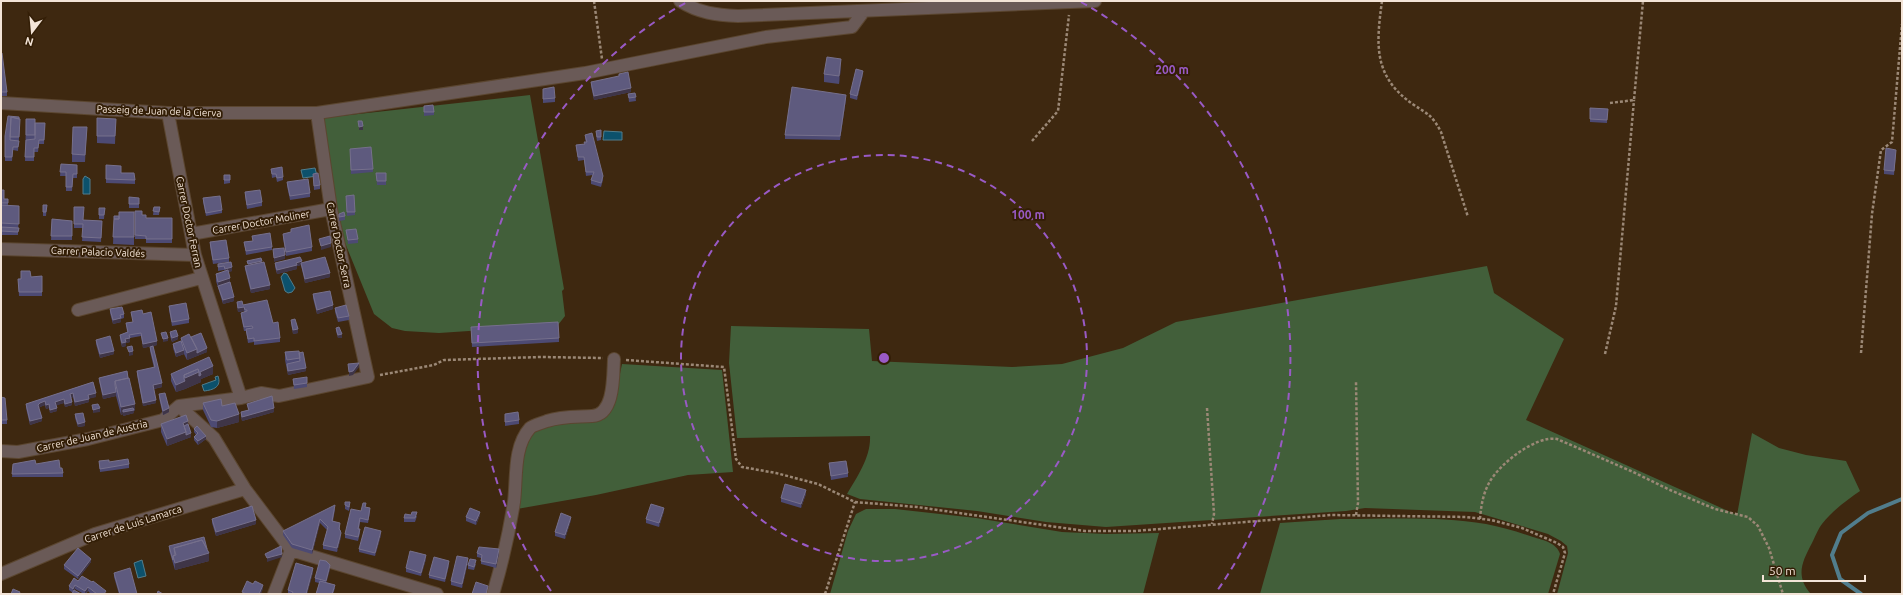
<svg xmlns="http://www.w3.org/2000/svg" width="1903" height="595" font-family="Ubuntu,sans-serif">
<rect width="100%" height="100%" fill="#3e2810"/>
<!-- green -->
<path fill="#425f3a" d="M530,95L564,289L562,291L565,316L558,325L439,333L405,331L392,328L374,314L343,238L342,228L333,211L322,118Z
M1487,266L1494,293L1564,339L1526,420L1737,515L1752,433L1779,448L1806,455L1846,461L1860,491C1847,500 1832,511 1822,524C1818,529 1815,537 1812,543C1802,562 1795,576 1811,594H1557L1568,553L1567,546L1561,541L1548,534L1475,512L1365,508L1346,511L1106,527L1046,522L977,511L860,499L847,494C857,477 871,457 870,436L737,438L729,363L731,326L869,329L872,361L1012,367L1062,364L1123,348L1176,322Z
M622,364L722,370L733,472L688,475L596,495L517,509C519,486 517,438 542,427L595,420L617,388Z
M866,509H895L976,518L1062,532L1106,534L1159,533L1143,594H830L848,531L856,514Z
M1340,519C1387,519 1439,516 1486,524C1502,527 1518,532 1533,537C1543,540 1557,543 1560,554L1548,594H1260L1280,523Z"/>
<!-- water -->
<path fill="#0c516c" stroke="#517d8c" d="M604,131L622,132V140H603Z
M315,168L317,176L303,178L301,170Z
M85,176L90,179V194H83V179Z
M284,273L287,274L295,288L292,292L288,293L285,291L281,277Z
M218,376C222,387 213,390 204,391L202,385L216,380L215,377Z
M142,560L146,576L138,578L134,563Z"/>
<g fill="none" stroke-linecap="round" stroke-linejoin="round">
<!-- stream -->
<path stroke="#517d8c" stroke-width="4" d="M1861,594L1840,579L1832,555L1841,533L1868,513L1902,499"/>
<defs>
<path id="minor" d="M680,1C699,13 716,15 738,16L1095,1
M1,103L168,113H317L585,73L766,37L852,27L864,11
M168,113L195,255L241,398
M191,234L331,209
M1,249L195,255
M78,310L201,278
M179,406L214,438L245,489L291,550L437,594
M1,451L18,452L88,439L163,420L179,406L241,398L261,393L279,396L368,377L331,209L317,113
M1,574L95,534L245,489
M274,594L291,550
M493,594C502,564 509,533 514,502C517,478 513,447 530,428C533,425 542,423 547,421C562,416 576,417 592,416C615,415 613,375 614,359"/>
</defs>
<!-- minor casing -->
<use href="#minor" stroke="#5b4630" stroke-width="14"/>
<!-- path -->
<path stroke="#9b8876" stroke-width="2.5" stroke-dasharray="3 2" stroke-linecap="butt" d="M594,1L602,59
M1382,1C1376,45 1373,77 1414,105C1429,115 1432,115 1441,132L1468,217
M1610,103L1634,100L1643,1
M1032,141L1058,111L1069,15
M1861,353L1872,214L1881,150L1892,142L1902,24
M1605,354L1616,306L1634,100
M626,360L724,367L736,459L742,467L776,473L818,484L855,502L917,507L1085,531H1135L1331,515L1466,517L1491,520L1522,528L1557,543L1563,547L1565,553L1553,594
M380,375L434,365L444,360L541,357L603,358
M1207,408L1214,514L1212,524
M1356,515L1358,503L1356,381
M1480,519C1481,506 1483,494 1489,483C1499,464 1536,435 1557,439L1631,471L1670,490L1715,509L1748,517L1758,526L1769,548L1783,594
M825,594L855,502"/>
<!-- minor -->
<use href="#minor" stroke="#6a5a57" stroke-width="12"/>
</g>
<!-- wall -->
<path fill="#4d4a73" d="M1,53L7,92V96H1Z
M841,67L839,84L824,82V74Z
M863,74L857,100L850,98V94Z
M591,82L631,92L594,100L591,86Z
M543,89L555,98V102L543,103Z
M635,93L636,101L629,102L628,94Z
M846,99L840,140L785,139V135Z
M424,106L434,112V115L424,116Z
M1590,108L1608,109L1607,123L1590,122Z
M97,118L116,119L115,144L97,143Z
M26,119L35,123H45L44,144H39L38,152H34V161H25Z
M20,126L18,151L13,150L12,161H5V136Z
M87,127L85,162H72V154Z
M601,130V140L597,141L596,135V131Z
M585,135L603,180L601,187L591,184V180L593,175L586,176L584,160L578,161L576,145L585,144L586,142L585,139Z
M350,149L373,169V172L351,174Z
M1896,153L1894,175L1884,174V170Z
M61,164L77,165V178H73L72,191H66V176H60Z
M106,165L135,180V184L106,183Z
M271,169L283,177V180L277,182L276,177L272,178Z
M376,173H386V185H377Z
M313,174L320,185V189L314,190Z
M224,175H230V183L224,184Z
M287,182L310,193V197L290,200L287,186Z
M1,190L4,199H8V206H19L18,235H1Z
M245,192L262,202V206L247,209L245,196Z
M129,197L139,198V208H129Z
M203,198L222,210V213L206,216L203,202Z
M346,200L355,212V215L347,216Z
M43,205H47L46,216H43Z
M74,207L83,220L102,221L101,242L82,241L83,228H74Z
M154,207H160L159,215H153Z
M99,208H105L104,219H99Z
M135,211L146,218H172V243H146V239H135Z
M134,212V245L113,244L114,216H119Z
M339,214L345,216V220L339,221Z
M52,219L72,221V240H51Z
M291,229L312,247V251L286,256L283,238V234L291,233Z
M346,230L358,239V243L348,244Z
M252,236L272,247V250L246,255L244,242L253,241Z
M210,242L229,258V262L213,264L210,246Z
M247,261L262,262L270,289L251,293L245,269V266L248,265Z
M231,262L232,271L228,272L234,301L223,304L216,281V274L225,271L224,270L218,271V264Z
M275,263H302L330,277L305,283L301,265L297,266V269L277,274L275,267Z
M42,276V296H19L18,279L31,277Z
M313,294L333,309L317,314L313,298Z
M237,302L273,323L280,338V342L254,345V342L248,343L246,331H244L241,316V313L244,312V311L238,312L237,306Z
M169,306L189,319V323L172,326L169,310Z
M335,308L349,316V320L338,322L335,312Z
M110,309L124,314V318L121,319V322L113,324L110,313Z
M131,312L143,314L157,345L153,346L162,387L154,389L156,403L143,406L137,375V371L154,368L150,351V347L153,346L143,348L141,336L130,338V342L126,343V346L122,347L120,339V335L127,332L126,323L133,322Z
M291,320L298,333L293,334L291,323Z
M471,327L559,338V342L472,347Z
M336,328L342,338H338L336,331Z
M170,332L178,339L172,342L170,336Z
M191,337L207,352L187,360L184,354L176,357L173,348V344L181,341V338Z
M96,340L114,354L100,358L96,344Z
M285,352L299,353L306,371L288,375L285,360Z
M127,371L135,411H134V413L123,416V414L121,415L116,396L103,399L99,381V378Z
M171,374H213L201,379V382L185,389L176,392L171,381Z
M293,379L307,383V387L294,389Z
M93,382L96,397L89,398V402L75,406L73,397L71,398L72,405L65,407L64,403L56,405L57,411L50,413L49,408L46,409L45,405L40,407L39,408L42,421L30,425L26,408V404Z
M159,394L169,412L163,415L159,398Z
M1,397L7,420V424H1Z
M203,403L222,406L239,422L217,428L211,427L203,410Z
M247,404L274,412L242,421L241,416V412L248,410Z
M75,414L85,426L78,427L75,418Z
M505,414L519,420V424L505,426Z
M161,424H188L191,437L167,446L161,432Z
M194,429L206,439L198,445L194,440V437L196,435L194,432Z
M99,461L129,464V468L100,472Z
M829,463L848,473V477L831,480Z
M13,464H36L60,468L63,473V477H12Z
M806,494L801,508L781,502V498Z
M345,505L350,506L349,511L345,509Z
M366,507L370,512L368,523L360,522L359,529L360,533L358,541L345,538V534L361,511Z
M335,509L333,521L340,527V529L341,537L337,552L323,549V545L327,530L320,523L312,554L292,548L283,535V531Z
M664,511L659,527L646,523V519Z
M480,515L476,525L466,521V517Z
M417,516L415,522H404V518Z
M212,519L256,524L216,536L212,523Z
M571,520L565,539L555,536V532Z
M381,535L375,556L359,552V549Z
M169,546L209,561L175,570L169,550Z
M477,553H499L496,568L481,564V558L477,557Z
M426,559L421,576L406,572V568Z
M91,562L78,579L64,569V565Z
M468,562L462,588L451,585V581Z
M476,564L474,570L468,569V565Z
M449,565L445,582L429,578V575Z
M330,569L326,582L335,588L333,594H316L319,583L315,582V578Z
M313,572L307,594H288V590Z
M114,573L137,594H119L114,577Z
M78,581L106,594H91L88,591L86,594H84L75,589L73,593L69,590V586Z"/>
<!-- shaded-wall -->
<path fill="#3f3547" d="M841,59V67L839,84V76Z
M863,71V74L857,100V96Z
M631,88V92L594,100V96Z
M846,95V99L840,140V136Z
M363,126V130H359V127Z
M331,243V247L321,250V246Z
M285,255V259L274,262V258Z
M262,261V265L248,268V264Z
M302,261V265L301,263V265L297,266V269L277,274V270L296,263Z
M232,267V271L225,273V269Z
M330,273V277L305,283V279Z
M230,278V286H218V289V282Z
M270,285V289L251,293V289Z
M234,297V301L223,304V300Z
M333,305V309L317,314V310Z
M244,307V311L238,312V308Z
M121,318V322L113,324V320Z
M298,329V333L293,334V330Z
M342,334V338H338V335Z
M178,336V339L172,342V338Z
M130,338V342L126,343V346L122,347V343L125,339Z
M168,338V341L163,342V339Z
M157,341V345L143,348V344Z
M207,348V352L187,360V353L197,349Z
M184,350V354L176,357V353Z
M114,351V354L100,358V354Z
M133,351V355L129,356V352Z
M359,363V367L353,375L349,376V372Z
M213,366V374L201,379V382L185,389V378Z
M306,368V371L288,375V371Z
M185,381V389L176,392V385Z
M162,383V387L153,389V385Z
M116,392V396L103,399V395Z
M73,393V397L70,398V394Z
M96,393V397L88,399V395Z
M64,399V403L55,406V402Z
M89,399V402L75,406V402Z
M156,400V403L143,406V403Z
M45,401V405L40,407L38,408V405L40,403Z
M72,402V405L65,407V404Z
M49,404V408L46,409V405Z
M135,404V411H134V413L123,416V410V414L121,415V407Z
M57,408V411L50,413V410Z
M100,408V412L93,413V410Z
M169,408V412L163,415V411Z
M274,408V412L242,421V417Z
M239,414V422L217,428V421Z
M42,418V421L30,425V421Z
M188,421V428L183,426V423Z
M85,422V426L78,427V424Z
M186,432L191,433V437L167,446V439Z
M206,436V439L198,445V441Z
M806,490V494L801,508V504Z
M370,508V512L368,523V520Z
M664,508V511L659,527V523Z
M480,512V515L476,525V521Z
M571,517V520L565,539V535Z
M320,519V523L312,554V550Z
M256,520V524L216,536V532Z
M381,531V535L375,556V553Z
M341,533V537L337,552V548Z
M499,549V553L496,568V564Z
M209,553V561L175,570V563Z
M282,554V557L267,562V558Z
M426,555V559L421,576V573Z
M468,558V562L462,588V584Z
M91,559V562L78,579V576Z
M449,561V565L445,582V579Z
M330,565V569L326,585V581Z
M313,568V572L307,594H306Z
M75,585V589L73,593V589Z
M263,585V589L261,594H259Z
M88,587V591L85,594V591Z"/>
<!-- building -->
<path fill="#5e5a7e" stroke="#76708c" d="M1,53H2L7,92H1Z
M827,57L841,59L839,76L824,74Z
M856,69L863,71L857,96L850,94Z
M628,72L631,88L594,96L591,82L619,76V74Z
M554,87L555,98L543,99V89Z
M792,87L846,95L840,136L785,135Z
M635,93L636,97L629,98L628,94Z
M433,105L434,112H424V106Z
M1590,108L1608,109L1607,120L1590,119Z
M8,116L19,117V119L11,117L10,140L19,141L18,147H13L12,157H5V136Z
M11,117L20,119L19,137H10Z
M97,118L116,119L115,136H97Z
M26,119H35V135H26Z
M358,121H362L363,126L359,127Z
M35,123H45L44,140H39L38,148H34V157H25L26,140L35,139Z
M73,127H87L85,155L72,154Z
M601,130V137H597L596,131Z
M592,133L603,176L601,183L591,180L594,172H586L584,157H578L576,145L585,144L584,142H587L585,135Z
M371,147L373,169L351,170L350,149Z
M1886,148L1896,150L1894,171L1884,170Z
M61,164L77,165V174H73L72,187H66V172H60Z
M106,165L121,166V173H134L135,180L106,179Z
M282,167L283,177L277,178L276,174H272L271,169Z
M318,173L320,185L314,186L313,174Z
M376,173H386V181H377Z
M224,175H230V180H224Z
M308,179L310,193L290,196L287,182Z
M1,190H4V199H8V203H1Z
M260,190L262,202L247,205L245,192Z
M354,195L355,212H347L346,196Z
M220,196L222,210L206,213L203,198Z
M129,197L139,198V204H129Z
M1,205L19,206V224L1,223Z
M43,205H47L46,212H43Z
M74,207H84L83,220L102,221L101,238L82,237L83,224H74Z
M154,207H160L159,212L153,211Z
M99,208H105L104,215H99Z
M135,211H142V215H146V218H172V239H146V236L135,235Z
M119,212H134V237H113L114,219H119Z
M344,212L345,216L339,217V214Z
M114,216H119V219H114Z
M52,219L72,221V236H51Z
M309,225L312,247L286,252L283,234L291,232V229Z
M1,227L19,228L18,232L1,231Z
M356,229L358,239L348,240L346,230Z
M270,233L272,247L246,251L244,242L253,241L252,236Z
M330,236L331,243L321,246L319,239Z
M226,240L229,258L213,260L210,242Z
M284,248L285,255L274,258L273,249Z
M300,257L302,261L296,263L297,265L277,270L275,263Z
M325,257L330,273L305,279L301,263Z
M261,258L262,261L248,264L247,261Z
M231,262L232,267L225,269L224,266L218,267V264Z
M264,262L270,285L251,289L245,266Z
M228,270L230,278L218,282L216,274Z
M21,271H30L31,277L42,276V292H19L18,279H21Z
M230,282L234,297L223,300L218,286Z
M330,291L333,305L317,310L313,294Z
M267,300L273,323L278,322L280,338L254,341V338L248,339L246,329L253,328L252,326L244,327L241,313L247,311V310H245L244,307L238,308L237,302L242,301L243,305Z
M186,303L189,319L172,322L169,306Z
M346,305L349,316L338,318L335,308Z
M122,307L124,314L120,315L121,318L113,320L110,309Z
M142,310L143,314L151,312L157,341L143,344L141,333L129,335L130,338L125,339L126,342L122,343L120,335L128,332L126,323L133,322L131,312Z
M295,319L298,329L293,330L291,320Z
M558,322L559,338L472,343L471,327Z
M339,327L342,334L338,335L336,328Z
M176,330L178,336L172,338L170,332Z
M166,332L168,338L163,339L161,333Z
M201,333L207,348L197,353V349L191,337Z
M189,334L197,349L187,353L181,338Z
M110,336L114,351L100,354L96,340Z
M181,341L184,350L176,353L173,344Z
M132,346L133,351L129,352L127,347Z
M153,346L162,383L153,385L156,400L143,403L137,371L155,367L150,347Z
M299,351L300,358L287,360L285,352Z
M303,352L306,368L288,371L287,364L300,361L299,353Z
M209,357L213,366L200,372L201,375L199,376V372L198,369L184,375V379L185,381L176,385L171,374Z
M359,363L353,371L349,372L348,364Z
M198,369L199,372L185,378L184,375Z
M127,371L128,378L115,381V385L116,392L103,395L99,378Z
M307,377V383L294,385L293,379Z
M129,378L135,404L121,407L115,381Z
M93,382L96,393L88,395L89,399L75,402L73,393L70,394L72,402L65,404L64,399L55,402L57,408L50,410L49,404L46,405L45,401L40,403L38,405L42,418L30,421L26,404Z
M165,393L169,408L163,411L159,394Z
M272,396L274,408L242,417L241,412L249,410L247,404Z
M1,397L5,398L7,420H1Z
M221,399L222,406L235,403L239,414L217,421L211,420L203,403Z
M98,404L100,408L93,410L92,405Z
M133,408L134,410L123,412V410Z
M518,412L519,420L505,422V414Z
M83,413L85,422L78,424L75,414Z
M186,415L188,421L183,423L186,432L167,439L161,424Z
M188,424L191,433L186,435V432L184,426Z
M197,426L206,436L198,441L194,437L198,433L194,429Z
M128,459L129,464L100,469L99,461L109,460V462Z
M35,460L36,464L59,460L60,468H62L63,473L12,474L13,464Z
M846,461L848,473L831,476L829,463Z
M785,484L806,490L801,504L781,498Z
M345,502H350L349,507L345,505Z
M363,503H366L365,507L370,508L368,520L360,518L358,529H360L358,537L345,534L351,509L361,511Z
M651,504L664,508L659,523L646,519Z
M335,505L332,521L340,523L339,529L340,530L341,533L337,548L323,545L328,527L320,519L312,550L292,544L283,531Z
M252,506L256,520L216,532L212,519Z
M470,508L480,512L476,521L466,517Z
M412,512H417L415,518H404L405,514L411,515Z
M561,513L571,517L565,535L555,532Z
M365,527L381,531L375,553L359,549Z
M204,537L207,549L202,540L174,548L175,555L173,556V560L169,546Z
M202,540L209,553L175,563L173,556L176,555L174,548Z
M281,546L282,554L267,558L265,554Z
M479,547L499,549L496,564L481,561L482,555L477,553Z
M78,548L91,559L78,576L64,565Z
M410,551L426,555L421,573L406,568Z
M457,556L468,558L462,584L451,581Z
M434,557L449,561L445,579L429,575Z
M470,559L476,560L474,567L468,565Z
M320,560L326,561L330,565L326,581L315,578Z
M296,563L313,568L306,594H292L293,592L288,590Z
M130,568L137,594H120L114,573Z
M82,576L92,582L93,581L106,591L104,594H97L88,587L85,591L75,585L73,589L69,586L74,578L78,581Z
M247,581L253,584L255,581L263,585L259,594H246L242,592Z
M320,581L335,585L332,594H316Z
M476,582L488,586L486,594H472Z
M13,589L20,592L19,594H11Z
M74,590L81,594H72Z
M158,591L163,594H157Z"/>
<!-- distance rings -->
<g fill="none" stroke="#995ac5" stroke-width="2" stroke-dasharray="7 5">
<circle cx="884" cy="358" r="203"/>
<path d="M551 591A407 407 0 0 1 687 2M1081 2A407 407 0 0 1 1217 591"/>
</g>
<g text-anchor="middle" dominant-baseline="central" stroke-width="4" stroke-linejoin="round" paint-order="stroke">
<!-- street labels -->
<g font-size="10" fill="#f3e4d7" stroke="#331e06">
<text transform="translate(159 111) rotate(2)">Passeig de Juan de la Cierva</text>
<text transform="translate(189 222) rotate(78)">Carrer Doctor Ferran</text>
<text transform="translate(261 222) rotate(-10)">Carrer Doctor Moliner</text>
<text transform="translate(339 245) rotate(78)">Carrer Doctor Serra</text>
<text transform="translate(98 252) rotate(2)">Carrer Palacio Valdés</text>
<text transform="translate(92 436) rotate(-13)">Carrer de Juan de Austria</text>
<text transform="translate(133 524) rotate(-18)">Carrer de Luis Lamarca</text>
</g>
</g>
<circle cx="884" cy="358" r="6" fill="#995ac5" stroke="#331e06" stroke-width="2"/>
<g font-size="12" text-anchor="middle" font-weight="bold" fill="#995ac5" stroke="#331e06" stroke-width="4" stroke-linejoin="round" paint-order="stroke">
<text x="1172" y="74">200 m</text>
<text x="1028" y="219">100 m</text>
</g>
<!-- border -->
<rect width="1903" height="595" fill="none" stroke="#f3e4d7" stroke-width="4"/>
<!-- north arrow -->
<g transform="translate(32 32) rotate(196)" stroke="#331e06" stroke-width="3" paint-order="stroke">
<path d="M0-3L7 15L0 10L-7 15Z" fill="#f3e4d7"/>
<text y="-6" font-size="11" font-weight="bold" text-anchor="middle" fill="#f3e4d7">N</text>
</g>
<!-- scale -->
<path d="M1763 575v6h102v-6" fill="none" stroke="#f3e4d7" stroke-width="2"/>
<text x="1769" y="575" font-size="12" fill="#f3e4d7" stroke="#331e06" stroke-width="3" paint-order="stroke">50 m</text>
</svg>
